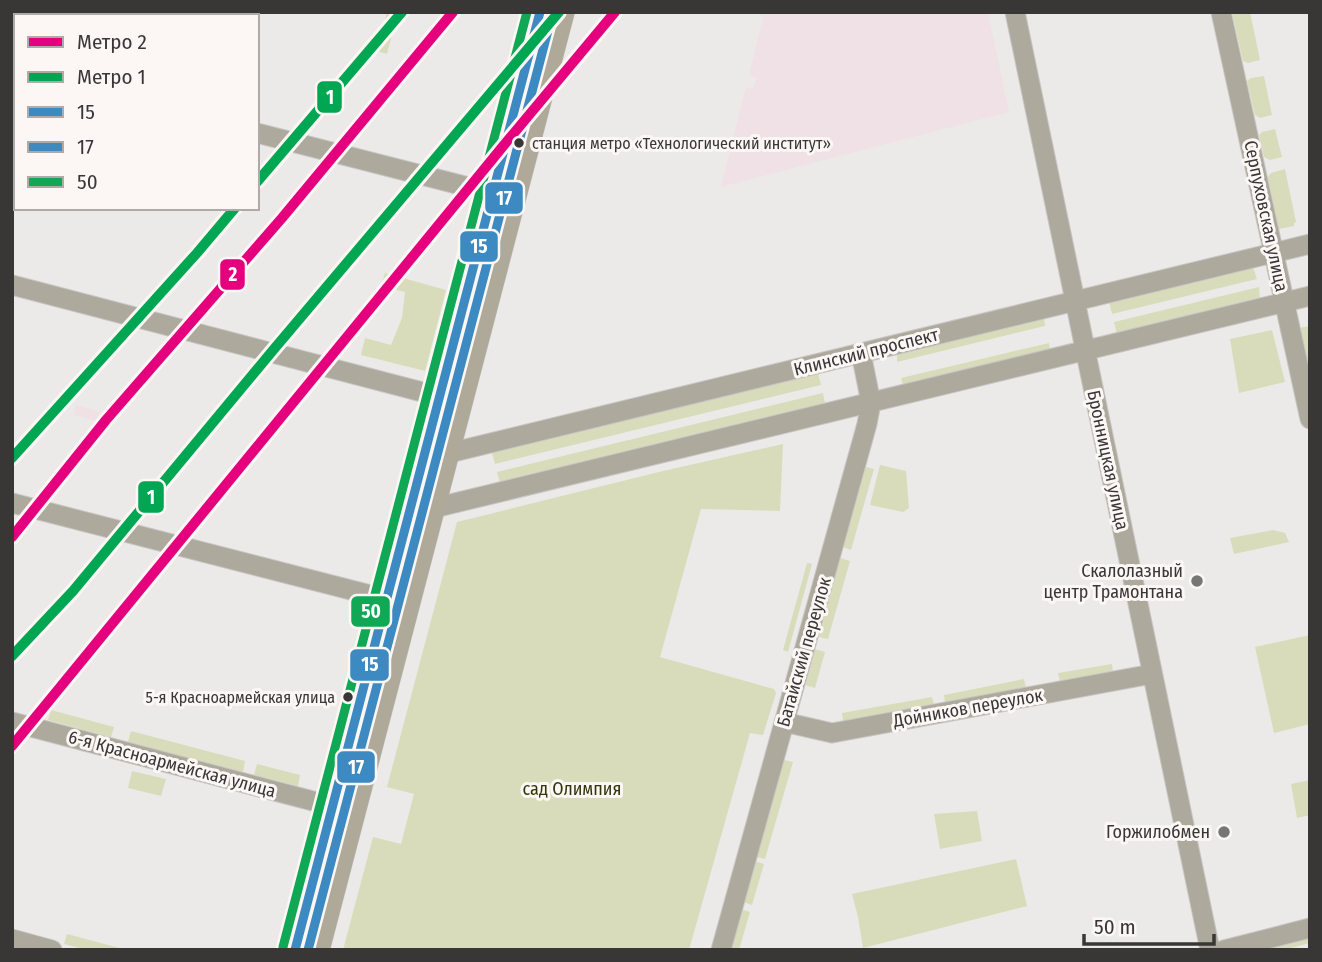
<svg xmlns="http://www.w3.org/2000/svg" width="1322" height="962" font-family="'Fira Sans Condensed',sans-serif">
<rect width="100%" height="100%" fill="#eceae8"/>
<!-- industrial -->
<path fill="#efe1e4" d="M76,405L111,415L108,424L73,415Z"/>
<!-- medical -->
<path fill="#efe1e6" d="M759,12H988L1009,112L721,187L746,87L753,89L757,78L749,75L763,17L759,15Z"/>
<!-- green -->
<path fill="#d8dcba" d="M387,12L397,15L387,54L377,51Z
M1232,12H1250L1260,60L1248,63L1243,61Z
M1264,76L1272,115L1260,118L1255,115L1247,81L1251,78Z
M1275,129L1282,157L1270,160L1264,157L1259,135L1262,132Z
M1285,169L1296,222L1294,223V226L1279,229L1268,177L1271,173Z
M1253,267L1257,279L1112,314L1109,301Z
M385,273L446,290L425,371L361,355L365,338L391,345L402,318L405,292L381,286Z
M1259,287L1260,299L1117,334L1114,322Z
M1044,318L1045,326L897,362V354Z
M1310,326V360L1306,359L1299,328Z
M1272,330L1285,382L1239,393L1230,339Z
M1049,343L1050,350L903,385L901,378Z
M818,373L821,385L495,464L492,453Z
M823,393L825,404L500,483L497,472Z
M783,444L780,511L701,509L660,657L774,689L776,693L763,735L750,733L689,950H343L373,837L401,844L414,794L387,787L457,522L663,471Z
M880,465L906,471L909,508L903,512L870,505Z
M866,467L874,469L851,550L843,547Z
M1273,530L1285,533L1289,542L1234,554L1230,538Z
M840,558L850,561L828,639L819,637Z
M807,563L812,564L788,652L783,650Z
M1310,635V724L1274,733L1255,647Z
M815,649L825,652L815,688L805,685Z
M1112,664L1113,673L1060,682L1058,673Z
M1024,679L1026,688L945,703L944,695Z
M932,697L934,705L843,721L842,713Z
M51,710L114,727L111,737L48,720Z
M131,731L245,761L243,772L128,742Z
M784,760L793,762L765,859L756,857Z
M257,764L300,775L298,786L254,775Z
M132,771L166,779L161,796L128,788Z
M1310,780V815L1297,818L1291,784Z
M977,811L982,841L940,849L934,814Z
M1016,859L1027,906L863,948L858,917L852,894Z
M755,861L764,864L752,905L743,902Z
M741,909L750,912L739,950H730Z
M67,934L127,950H87L64,944Z
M1310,937V943L1284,950H1260Z"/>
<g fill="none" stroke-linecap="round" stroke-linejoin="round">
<defs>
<path id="minor" d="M1015,12L1210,950
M1221,12L1310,419
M12,71L16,72
M257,133L492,193
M12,285L453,400
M437,456L1310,244
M12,503L386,599
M434,508L1310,296
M12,722L332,806
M784,722L832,733L1152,674
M12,939L52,950
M721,950L867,424L871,403L861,353
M1224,950L1310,928"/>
<path id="major" d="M295,950L540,12
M318,950L563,12"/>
</defs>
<!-- minor casing -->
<use href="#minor" stroke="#c7c6c5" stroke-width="21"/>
<!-- major casing -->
<use href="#major" stroke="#c7c6c5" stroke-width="24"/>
<!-- minor -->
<use href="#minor" stroke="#aea99d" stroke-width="19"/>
<!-- major -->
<use href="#major" stroke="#aea999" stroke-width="23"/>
<defs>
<path id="bus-1" d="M295,950L540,12"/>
<path id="bus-2" d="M308,950L552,15"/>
<path id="bus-3" d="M283,947L527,12"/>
</defs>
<!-- bus-1 casing -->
<use href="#bus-1" stroke="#fcf7f4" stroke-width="14"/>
<!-- bus-2 casing -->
<use href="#bus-2" stroke="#fcf7f4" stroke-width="14"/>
<!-- bus-3 casing -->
<use href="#bus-3" stroke="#fcf7f4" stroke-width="14"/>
<!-- bus-1 -->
<use href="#bus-1" stroke="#3d8ac2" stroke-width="9"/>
<!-- bus-2 -->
<use href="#bus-2" stroke="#3d8ac2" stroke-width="9"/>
<!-- bus-3 -->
<use href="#bus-3" stroke="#10a855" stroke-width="9"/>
<defs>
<path id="metro-1" d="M12,537L106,420L282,218L453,12
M12,746L504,145L615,12"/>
<path id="metro-2" d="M257,182L402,12
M12,458L197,253L235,208
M12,656L73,591L274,349L559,12"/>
</defs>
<!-- metro-1 casing -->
<use href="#metro-1" stroke="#fcf7f4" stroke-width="16"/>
<!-- metro-2 casing -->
<use href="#metro-2" stroke="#fcf7f4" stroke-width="16"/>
<!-- metro-1 -->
<use href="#metro-1" stroke="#e5007d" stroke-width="10"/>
<!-- metro-2 -->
<use href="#metro-2" stroke="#00a651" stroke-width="10"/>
</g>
<!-- markers -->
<g fill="#393736" stroke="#fcf7f4" stroke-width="2.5">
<circle cx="519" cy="143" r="6"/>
<circle cx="348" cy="697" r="6"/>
</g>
<g fill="#787674" stroke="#fcf7f4" stroke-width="2.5">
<circle cx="1197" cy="581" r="7"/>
<circle cx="1224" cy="832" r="7"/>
</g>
<g text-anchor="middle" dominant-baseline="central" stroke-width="6" stroke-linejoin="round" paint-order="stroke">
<!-- bus labels -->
<g font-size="16" fill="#393736" stroke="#fcf7f4" text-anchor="start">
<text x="532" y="143">станция метро «Технологический институт»</text>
<text x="335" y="697" text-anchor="end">5-я Красноармейская улица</text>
</g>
<!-- street labels -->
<g font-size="18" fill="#393736" stroke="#fcf7f4">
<text transform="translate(1266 216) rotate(78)">Серпуховская улица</text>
<text transform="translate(866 352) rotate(-14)">Клинский проспект</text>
<text transform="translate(1108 460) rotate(78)">Бронницкая улица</text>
<text transform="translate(804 652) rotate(-74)">Батайский переулок</text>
<text transform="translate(968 708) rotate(-10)">Дойников переулок</text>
<text transform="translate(172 764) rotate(15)">6-я Красноармейская улица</text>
</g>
<!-- poi labels -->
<g font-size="18" fill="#393736" stroke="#fcf7f4" text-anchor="end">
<text x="1183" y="571">Скалолазный<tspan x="1183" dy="21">центр Трамонтана</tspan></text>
<text x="1210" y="832">Горжилобмен</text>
</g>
<!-- park labels -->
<g font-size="18" fill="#31360a" stroke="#fcf7f4">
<text x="572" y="789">сад Олимпия</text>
</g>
</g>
<g stroke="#fcf7f4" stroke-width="2.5">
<rect x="316" y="80" width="27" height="34" rx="7" fill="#00a651"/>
<rect x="484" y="181" width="40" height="34" rx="7" fill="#3d8ac2"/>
<rect x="459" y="230" width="40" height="33" rx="7" fill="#3d8ac2"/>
<rect x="219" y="258" width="27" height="33" rx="7" fill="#e5007d"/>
<rect x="137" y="480" width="28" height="34" rx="7" fill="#00a651"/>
<rect x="350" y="595" width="41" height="33" rx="7" fill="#10a855"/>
<rect x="349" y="648" width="41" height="34" rx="7" fill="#3d8ac2"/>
<rect x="336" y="750" width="40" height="34" rx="7" fill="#3d8ac2"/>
</g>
<g font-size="19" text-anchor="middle" font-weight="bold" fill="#fff">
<text x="330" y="104">1</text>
<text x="504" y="205">17</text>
<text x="479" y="253">15</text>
<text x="233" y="281">2</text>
<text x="151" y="504">1</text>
<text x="371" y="618">50</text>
<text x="370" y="671">15</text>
<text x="356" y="774">17</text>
</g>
<!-- border -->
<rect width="1322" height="962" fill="none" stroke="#393736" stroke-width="28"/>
<!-- legend -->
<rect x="14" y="14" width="245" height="196" fill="#fcf7f4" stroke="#aeaaa8" stroke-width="2"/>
<rect x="28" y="37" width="35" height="10" fill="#e5007d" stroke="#aeaaa8" stroke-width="2"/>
<text x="77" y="49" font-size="21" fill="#393736">Метро 2</text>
<rect x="28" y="72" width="35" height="10" fill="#00a651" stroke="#aeaaa8" stroke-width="2"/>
<text x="77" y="84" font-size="21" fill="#393736">Метро 1</text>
<rect x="28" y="107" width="35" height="10" fill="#3d8ac2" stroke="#aeaaa8" stroke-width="2"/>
<text x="77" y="119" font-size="21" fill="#393736">15</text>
<rect x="28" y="142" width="35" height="10" fill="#3d8ac2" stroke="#aeaaa8" stroke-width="2"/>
<text x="77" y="154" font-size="21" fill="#393736">17</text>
<rect x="28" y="177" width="35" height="10" fill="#10a855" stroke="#aeaaa8" stroke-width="2"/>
<text x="77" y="189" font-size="21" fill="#393736">50</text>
<!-- scale -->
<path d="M1084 934v10h130v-10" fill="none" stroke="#393736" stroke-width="3.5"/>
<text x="1094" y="934" font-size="21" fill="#393736" stroke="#fcf7f4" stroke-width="5" paint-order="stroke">50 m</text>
</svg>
